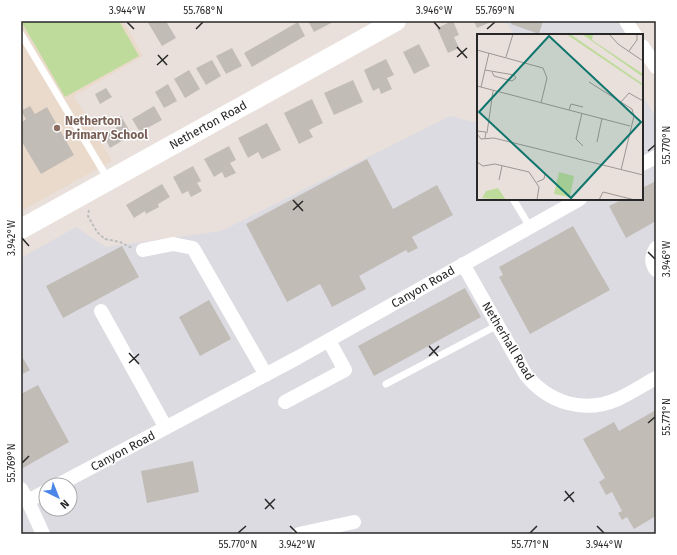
<svg xmlns="http://www.w3.org/2000/svg" width="677" height="555" font-family="'Fira Sans',sans-serif">
<rect width="100%" height="100%" fill="#e9e0db"/>
<!-- industrial -->
<path fill="#dcdbe2" fill-rule="evenodd" d="M506,21H639L626,35H514Z
M642,94L656,118V534H21V258L76,227L106,247L221,231L450,116L473,122L478,120V199H642ZM46,485H70V509H46Z"/>
<!-- education -->
<path fill="#eadacc" d="M21,21H123L143,56L74,96L112,161L21,211Z"/>
<!-- green -->
<path fill="#bedb9c" d="M21,21H119L139,56L65,97Z"/>
<!-- building -->
<path fill="#c2bcb7" d="M147,21H166L176,38L162,46Z
M308,21H335L314,32Z
M452,21H453L459,35L454,37L459,48L448,53L437,28Z
M474,21H493L477,28Z
M512,21H543L539,34L511,24Z
M298,22L305,36L252,67L244,53Z
M419,44L430,66L414,74L403,52Z
M232,48L242,66L226,74L216,56Z
M386,59L394,75L387,78L392,89L381,94L379,88L373,91L364,70Z
M212,60L221,76L206,85L196,68Z
M189,70L200,89L185,98L174,79Z
M353,80L363,102L334,115L324,93Z
M168,84L177,101L164,108L155,92Z
M106,88L112,97L100,104L95,94Z
M312,99L323,123L309,130L313,137L299,144L284,113Z
M30,106L35,114L47,107L74,155L41,174L22,142H21V123L26,119L21,111Z
M154,106L162,120L140,132L132,119Z
M121,116L132,135L110,148L103,135L117,127L113,120Z
M267,123L281,150L262,159L258,152L248,158L238,138Z
M229,146L236,160L230,163L236,173L225,178L222,172L214,177L204,159Z
M367,159L393,209L437,185L453,215L412,237L418,248L408,253L406,250L359,276L366,289L332,307L320,284L287,302L246,224Z
M193,166L201,181L197,183L202,191L191,197L188,191L182,194L173,177Z
M656,181V221L626,238L609,206L623,199H642V188Z
M162,184L170,197L158,204L159,207L146,214L145,211L134,218L126,205Z
M573,226L610,290L530,334L499,277L503,275L499,267Z
M122,246L139,277L63,318L46,286Z
M465,288L481,317L374,376L358,346Z
M209,300L231,339L200,356L179,317Z
M21,355L30,370L21,375Z
M38,385L69,442L23,468L21,463V394Z
M656,410V516L634,529L627,517L622,520L618,513L622,511L612,492L606,495L599,482L605,478L583,439L614,422L619,431Z
M193,461L199,492L147,503L141,471Z"/>
<g fill="none" stroke-linecap="round" stroke-linejoin="round">
<!-- path -->
<path stroke="#bebebe" stroke-width="2" stroke-dasharray="3 2" stroke-linecap="butt" d="M654,21L656,22
M89,210L88,216L97,232L105,239L120,242L132,248"/>
<!-- lane -->
<path stroke="#fff" stroke-width="7" d="M21,34L108,179
M513,199L530,227
M386,384L498,325"/>
<!-- street -->
<path stroke="#fff" stroke-width="14" d="M626,21L635,35
M642,46L656,67
M642,164L656,157
M656,248C651,256 651,263 656,270
M143,250L173,244L193,248L266,375
M463,264L526,375C549,403 584,414 618,399C631,393 643,385 656,378
M101,311L166,428
M285,402L345,370L329,341
M58,485L297,358L580,199
M21,489L28,501L43,534
M28,501L46,491
M299,534L354,522"/>
<!-- secondary -->
<path stroke="#fff" stroke-width="20" d="M21,229L396,21"/>
</g>
<!-- ticks -->
<path fill="none" stroke="#282828" stroke-width="1.5" d="M127,22L134,29M434,22L440,29M196,29L203,22M487,29L495,22M457,47L467,58M158,55L167,65M457,57L467,48M157,65L168,55M648,151L655,145M293,200L303,211M293,210L303,201M22,238L29,246M648,252L655,259M429,346L438,356M129,353L139,364M429,356L439,346M129,363L139,354M648,423L655,417M22,463L29,456M565,491L574,502M265,499L274,509M564,501L574,492M265,509L275,499M290,526L297,533M597,526L604,533M238,533L246,526M530,533L537,526"/>
<!-- markers -->
<circle fill="#8d6e63" stroke="#fff" stroke-width="1.5" cx="57" cy="128" r="4"/>
<g text-anchor="middle" dominant-baseline="central" stroke-width="3" stroke-linejoin="round" paint-order="stroke">
<!-- education labels -->
<g font-size="12" font-weight="bold" fill="#785e54" stroke="#fff" text-anchor="start">
<text x="65" y="121">Netherton<tspan x="65" dy="14">Primary School</tspan></text>
</g>
<!-- street labels -->
<g font-size="12" fill="#282828" stroke="#fff">
<text transform="translate(208 125) rotate(-29)">Netherton Road</text>
<text transform="translate(423 287) rotate(-30)">Canyon Road</text>
<text transform="translate(508 341) rotate(59)">Netherhall Road</text>
<text transform="translate(123 451) rotate(-28)">Canyon Road</text>
</g>
</g>
<!-- overview -->
<g transform="translate(477 34)">
<rect width="166" height="166" fill="#e9e0db"/>
<path d="M89,0H93L166,50V52ZM105,0L116,1L115,6L166,40V43ZM82,138L97,142L93,163L77,160ZM21,154L29,166L5,164L9,157Z" fill="#bedb9c"/>
<path fill="none" stroke="#9c9693" stroke-width="1" d="M132,0L141,10L166,27M0,16L66,34L70,44L64,69M152,17L160,6V0M29,23L36,0M8,36L37,41L39,44L35,47L17,42L15,38M112,48L155,75L157,82L144,136M0,52L153,92M4,53L12,19M144,68L152,59L166,67M92,76L94,70L106,73M105,79L99,105L106,112M0,97L9,98L8,104M10,99L16,57M0,100L4,105L17,104L166,141M120,108L125,84M0,128L6,132L18,130L52,138L62,153L60,166M22,146L25,132M60,148L67,145L68,140M122,166L126,158L158,166"/>
<path fill="#0f766e" fill-opacity="0.15" stroke="#0f766e" stroke-width="2" d="M72,2L164,88L94,164L2,78Z"/>
<rect width="166" height="166" fill="none" stroke="#282828" stroke-width="2"/>
</g>
<!-- border -->
<rect width="677" height="555" fill="none" stroke="#ffffff" stroke-width="44"/>
<!-- north arrow -->
<g transform="translate(58 497) rotate(137)"><circle r="19" fill="#ffffff" stroke="#a9a9a9"/>
<path d="M0-3L7 15L0 10L-7 15Z" fill="#4a87e8"/>
<text y="-6" font-size="11" font-weight="bold" text-anchor="middle" fill="#282828">N</text>
</g>
<rect x="22" y="22" width="633" height="511" fill="none" stroke="#282828" stroke-width="1.5"/>
<g font-size="10" text-anchor="middle" fill="#282828">
<text x="127" y="14">3.944°W</text>
<text x="203" y="14">55.768°N</text>
<text x="434" y="14">3.946°W</text>
<text x="495" y="14">55.769°N</text>
<text transform="translate(666 145) rotate(-90)" y="4">55.770°N</text>
<text transform="translate(11 238) rotate(-90)" y="4">3.942°W</text>
<text transform="translate(666 259) rotate(-90)" y="4">3.946°W</text>
<text transform="translate(666 417) rotate(-90)" y="4">55.771°N</text>
<text transform="translate(11 463) rotate(-90)" y="4">55.769°N</text>
<text x="238" y="548">55.770°N</text>
<text x="297" y="548">3.942°W</text>
<text x="530" y="548">55.771°N</text>
<text x="604" y="548">3.944°W</text>
</g>
</svg>
